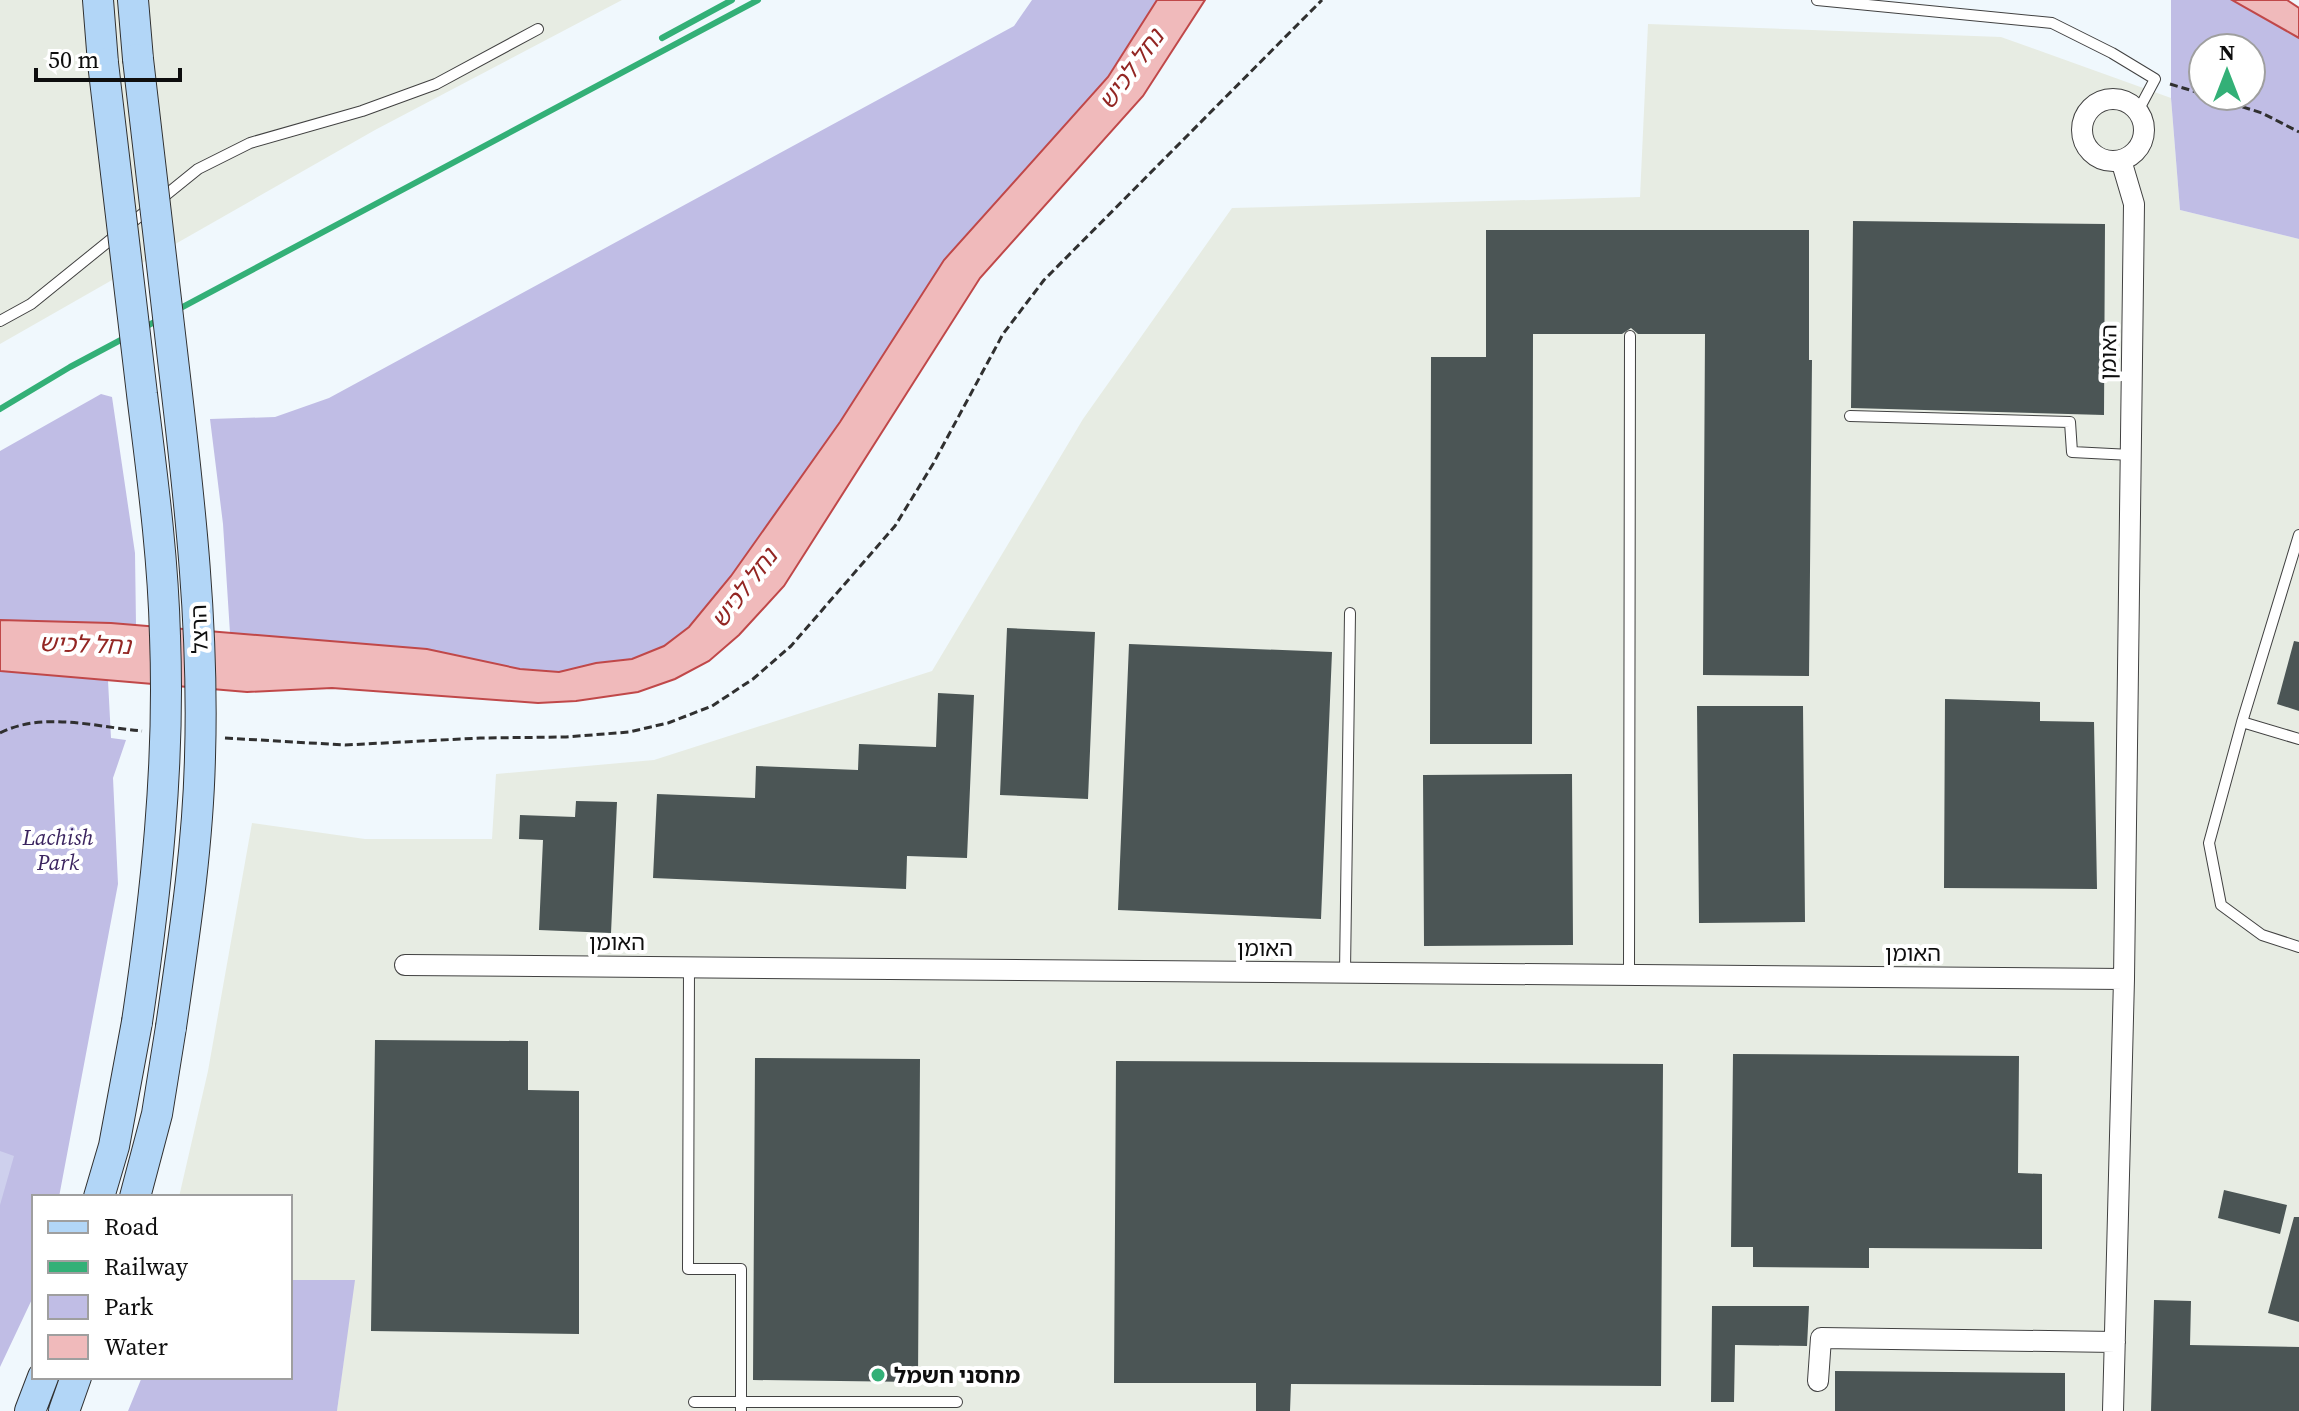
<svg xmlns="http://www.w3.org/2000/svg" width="2299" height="1411" font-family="'Source Serif 4','Noto Sans Hebrew',serif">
<rect width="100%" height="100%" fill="#f0f8fd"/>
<!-- industrial -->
<path fill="#e7ece3" d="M0,0H622L375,130L0,344Z
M1648,24L2001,37L2171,98L2180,210L2299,239V1411H337L354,1280H290V1197H179L208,1071L252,823L365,839H492L496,774L654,760L932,671L1083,419L1232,208L1640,197Z"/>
<!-- green -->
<path fill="#c0bde5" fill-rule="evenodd" d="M1032,0H1157L1108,77L944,260L840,422L731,576L689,627L664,646L632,659L596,663L559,672L520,669L427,649L230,633L223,524L210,419L275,417L329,398L1014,26Z
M2171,0H2232L2299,38V239L2180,210L2171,98ZM2203,48H2251V96H2203Z
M101,394L112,397L135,553L136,625L105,623L111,738L126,740L113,778L118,884L59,1197H34V1295L0,1367V451Z
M290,1280H355L337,1411H128L142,1377H290Z"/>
<!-- pitch -->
<path fill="#ced0ed" d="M0,1151L14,1156L0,1205Z"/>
<!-- water -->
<path fill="#f0babb" stroke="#c04849" stroke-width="2" d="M1157,0H1205L1143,96L980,278L784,586L739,635L709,661L675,679L638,692L576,701L538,703L332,688L247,692L0,671V620L111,623L427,649L520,669L559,672L596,663L632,659L664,646L689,627L731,576L840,422L944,260L1108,77Z
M2232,0H2287L2299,8V38Z"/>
<!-- building -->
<path fill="#4b5555" d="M1853,221L2105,224L2104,415L1851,408Z
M1486,230H1809V360H1812L1809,676L1703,675L1705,334H1638L1631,328L1622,334H1533L1532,744H1430L1431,357H1486Z
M1007,628L1095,632L1088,799L1000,795Z
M2294,641L2299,642V711L2277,704Z
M1129,644L1332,652L1321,919L1118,910Z
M938,693L974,695L967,858L907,856L906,889L653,878L657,794L755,798L756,766L858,770L859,744L936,747Z
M1945,699L2040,702V721L2094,722L2097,889L1944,888Z
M1697,706H1803L1805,922L1699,923Z
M1572,774L1573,945L1424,946L1423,775Z
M576,801L617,802L611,933L539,930L543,840L519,839L520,815L575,817Z
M375,1040L528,1041V1090L579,1091V1334L371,1331Z
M1733,1054L2019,1056L2018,1173L2042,1174V1249L1869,1248V1268L1753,1267V1247H1731Z
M755,1058L920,1059L918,1382L753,1380Z
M1116,1061L1663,1064L1661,1386L1291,1384L1290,1411H1256V1383H1114Z
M2224,1190L2287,1205L2280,1234L2218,1218Z
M2294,1217H2299V1322L2268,1313Z
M2154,1300L2191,1301L2190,1345L2299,1347V1411H2151Z
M1712,1306H1809L1807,1346L1735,1345L1734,1402H1711Z
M1835,1371L2065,1373V1411H1835Z"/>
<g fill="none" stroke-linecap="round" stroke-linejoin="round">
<defs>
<path id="service" d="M1817,0L2052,23L2112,53L2155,79L2138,111
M0,321L31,304L198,169L250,143L362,111L436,84L538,29
M1850,416L2070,422L2072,452L2131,455
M2299,535L2242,722L2209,843L2221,905L2262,935L2299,947
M2242,722L2299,739
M689,967L688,1269H741V1411
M1345,972L1350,613
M1629,975L1630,336
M694,1402H957"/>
<path id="minor" d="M2082 130a31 31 0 1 1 62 0a31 31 0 1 1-62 0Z
M405,965L2124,979
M1818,1381L1821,1338L2115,1342
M2113,1411L2124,979L2134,204L2121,160"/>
<path id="secondary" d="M98,0L103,63
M133,0L138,59
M99,1197L114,1146L137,1022
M135,1197L157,1114L171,1027
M30,1411L43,1377
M64,1411L76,1377"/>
</defs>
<!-- service casing -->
<use href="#service" stroke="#414141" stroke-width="12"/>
<!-- minor casing -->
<use href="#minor" stroke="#414141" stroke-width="22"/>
<!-- secondary casing -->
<use href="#secondary" stroke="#303030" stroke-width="32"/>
<!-- path -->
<path stroke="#303030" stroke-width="3" stroke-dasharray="8 4" stroke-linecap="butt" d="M2170,84L2203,94
M2208,96L2262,113L2299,132
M0,733C43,711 96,727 142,731
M225,738L345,745L480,738L566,737L629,732L668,723L712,706L753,679L791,646L895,526L933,464L1003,334L1044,280L1322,0"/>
<!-- service -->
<use href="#service" stroke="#fff" stroke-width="10"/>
<!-- minor -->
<use href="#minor" stroke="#fff" stroke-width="20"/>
<!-- secondary -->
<use href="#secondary" stroke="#b2d6f7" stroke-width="30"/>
<!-- rail -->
<path stroke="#33b077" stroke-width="6" d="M662,38L732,0
M0,409L70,367L758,0"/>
<defs>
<path id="secondary-bridge" d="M138,59C150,165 163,271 175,377C190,504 204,629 200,757C198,847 184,937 171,1027
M103,63C116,174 129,284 142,394C152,475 163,555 165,636C170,766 156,894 137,1022"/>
</defs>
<!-- secondary-bridge casing -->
<use href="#secondary-bridge" stroke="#303030" stroke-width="32" stroke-linecap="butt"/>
<!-- secondary-bridge -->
<use href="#secondary-bridge" stroke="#b2d6f7" stroke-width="30"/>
</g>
<!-- markers -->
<circle fill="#33b077" stroke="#fff" stroke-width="3" cx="878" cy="1375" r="8"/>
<g text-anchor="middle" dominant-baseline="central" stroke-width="8" stroke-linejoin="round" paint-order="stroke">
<!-- street labels -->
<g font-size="22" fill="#0e0e0e" stroke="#fff">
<text transform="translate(2108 352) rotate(-89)">האומן</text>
<text transform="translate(199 629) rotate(-92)">הרצל</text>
<text x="617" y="942">האומן</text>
<text x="1265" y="948">האומן</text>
<text x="1913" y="953">האומן</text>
</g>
<!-- park labels -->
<g font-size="22" font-style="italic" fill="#3b245f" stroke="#fff">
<text x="58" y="837">Lachish<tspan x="58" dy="25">Park</tspan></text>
</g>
<!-- poi labels -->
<g font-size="22" font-weight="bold" fill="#0e0e0e" stroke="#fff" text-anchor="start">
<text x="894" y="1375">מחסני חשמל</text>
</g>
<!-- water labels -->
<g font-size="24" font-style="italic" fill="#932623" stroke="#fff">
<text transform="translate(1131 69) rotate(-54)">נחל לכיש</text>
<text transform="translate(744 588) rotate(-53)">נחל לכיש</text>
<text transform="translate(85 644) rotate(2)">נחל לכיש</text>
</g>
</g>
<!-- legend -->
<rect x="32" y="1195" width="260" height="184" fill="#ffffff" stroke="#9f9f9f" stroke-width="2"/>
<rect x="48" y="1221" width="40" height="12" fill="#b2d6f7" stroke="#9f9f9f" stroke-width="2"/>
<text x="104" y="1235" font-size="24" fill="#0e0e0e">Road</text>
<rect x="48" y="1261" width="40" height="12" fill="#33b077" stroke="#9f9f9f" stroke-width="2"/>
<text x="104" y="1275" font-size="24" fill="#0e0e0e">Railway</text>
<rect x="48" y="1295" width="40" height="24" fill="#c0bde5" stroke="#9f9f9f" stroke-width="2"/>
<text x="104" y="1315" font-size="24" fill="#0e0e0e">Park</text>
<rect x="48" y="1335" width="40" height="24" fill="#f0babb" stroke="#9f9f9f" stroke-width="2"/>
<text x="104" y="1355" font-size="24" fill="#0e0e0e">Water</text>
<!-- north arrow -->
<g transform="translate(2227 72)"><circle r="38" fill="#ffffff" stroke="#9f9f9f" stroke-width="2"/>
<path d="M0-6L14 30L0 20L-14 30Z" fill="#33b077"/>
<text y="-12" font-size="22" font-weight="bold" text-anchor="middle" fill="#0e0e0e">N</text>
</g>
<!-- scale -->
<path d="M36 68v12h144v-12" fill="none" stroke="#0e0e0e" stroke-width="4"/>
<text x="48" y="68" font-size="24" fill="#0e0e0e" stroke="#ffffff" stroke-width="6" paint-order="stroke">50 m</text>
</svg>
